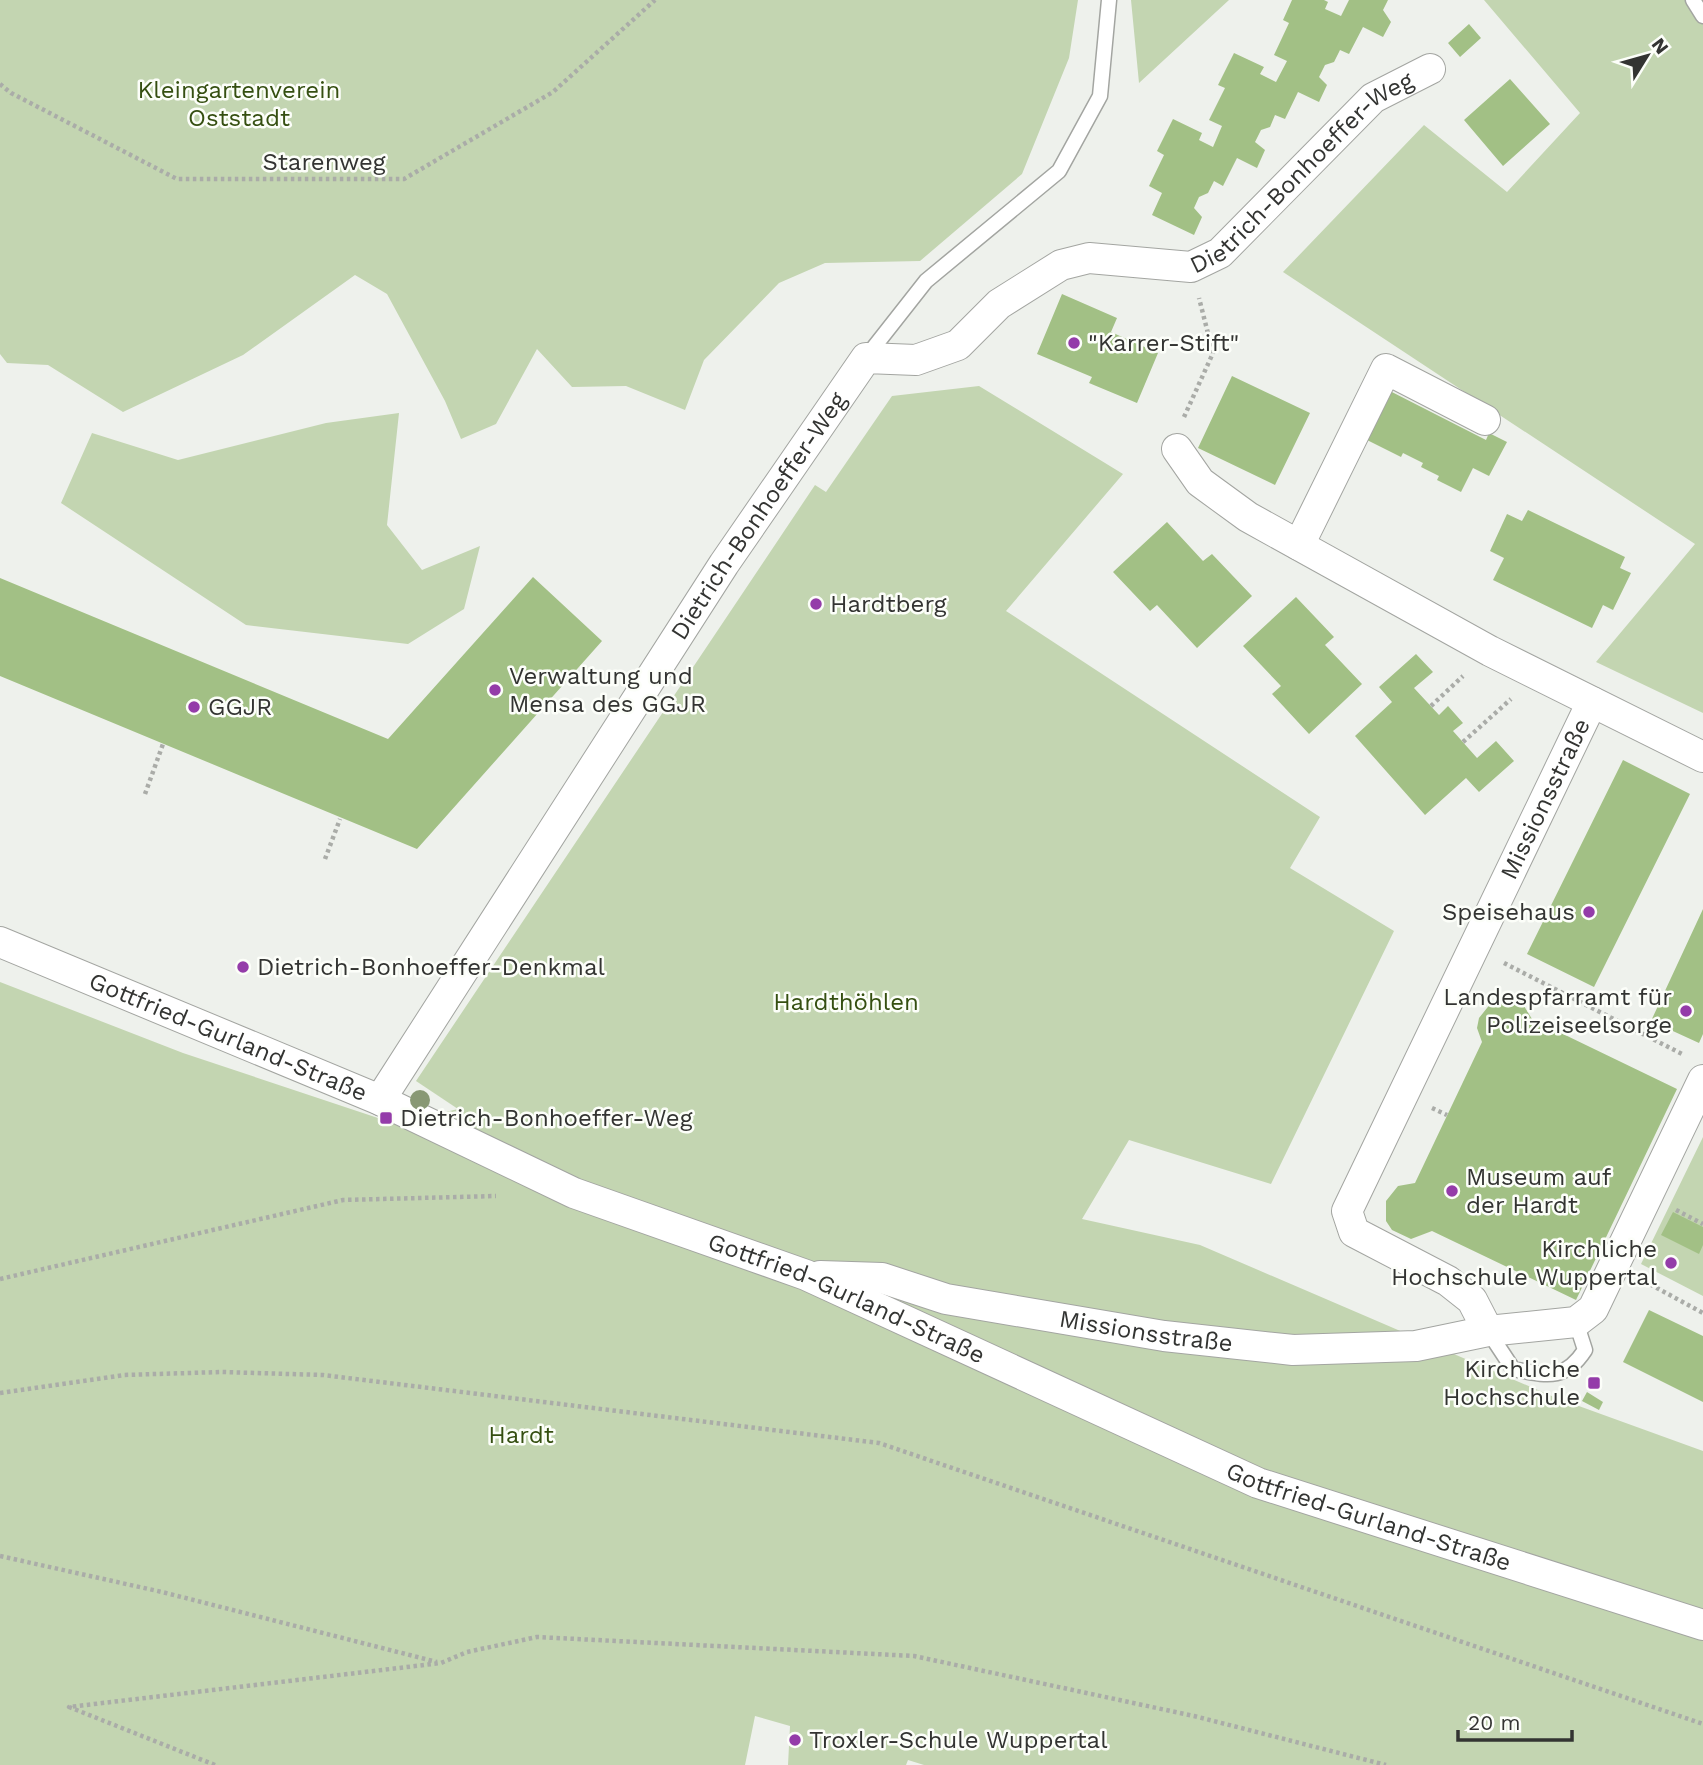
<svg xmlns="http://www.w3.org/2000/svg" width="1703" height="1765" font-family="'Work Sans',sans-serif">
<rect width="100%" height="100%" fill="#eef1ec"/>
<!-- green -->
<path fill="#c3d5b1" d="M0,0H1078L1069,58L1022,174L920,261L825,263L779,283L704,360L685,410L626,386L572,387L537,349L496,424L461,439L445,401L387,294L355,275L243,355L123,412L48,365L7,363L0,354Z
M1131,0H1229L1139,83Z
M1484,0H1703V713L1596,662L1695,544L1283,272L1424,125L1507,192L1580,113Z
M979,386L1123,474L1006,611L1320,817L1290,868L1394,931L1271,1184L1129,1140L1082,1219L1200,1245L1554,1397L1703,1451V1765H924L908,1760L906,1765H788L790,1726L755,1716L745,1765H0V982L183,1053L396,1124L458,1109L416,1081L815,485L826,492L892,396Z
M399,413L387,525L422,570L480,546L464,609L408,644L246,625L61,503L92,433L178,460L326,423Z
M1703,1137V1296L1641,1264Z"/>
<!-- building -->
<path fill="#a2c085" d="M1292,0H1324L1328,2L1325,9L1341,16L1349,0H1388L1383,10L1391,22L1383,37L1363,27L1349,54L1340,50L1334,62L1325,65L1319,77L1327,85L1319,102L1298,92L1285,119L1275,115L1270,127L1261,130L1255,142L1265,150L1257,168L1237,158L1223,186L1214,181L1208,193L1199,197L1194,208L1202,217L1194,235L1152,215L1162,193L1149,186L1164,155L1157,151L1173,119L1202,133L1199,140L1213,147L1222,126L1209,120L1225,88L1218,85L1234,53L1264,67L1260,74L1276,82L1287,61L1274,55L1289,23L1283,20Z
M1469,24L1481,38L1460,57L1448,43Z
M1510,79L1550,124L1503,166L1464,120Z
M1062,294L1117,318L1111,332L1158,353L1137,403L1089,383L1092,377L1037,354Z
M1232,376L1310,413L1275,485L1198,448Z
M1386,389L1486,440L1489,433L1507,442L1489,476L1473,468L1461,492L1437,480L1439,476L1421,467L1423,463L1403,453L1401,457L1361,437Z
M1528,510L1625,557L1620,568L1631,573L1613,610L1603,605L1592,628L1493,580L1504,558L1490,551L1507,514L1522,521Z
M1167,522L1203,561L1212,554L1252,596L1197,648L1157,605L1150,611L1113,572Z
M533,577L602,641L417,849L0,676V578L388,739Z
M1296,597L1334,637L1325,645L1362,684L1309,734L1272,694L1281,686L1243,646Z
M1416,654L1433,672L1414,688L1439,715L1448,706L1463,723L1453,731L1477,758L1496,741L1514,761L1479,792L1466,778L1425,815L1355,736L1392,702L1379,687Z
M1623,760L1690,794L1594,987L1527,954Z
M1703,909V1034L1699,1043L1651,1021Z
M1502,999L1514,1000L1524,1006L1532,1019L1677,1089L1576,1300L1432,1231L1411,1239L1392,1230L1386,1221V1201L1398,1186L1415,1183L1482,1042L1477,1028L1479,1018L1491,1003Z
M1673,1212L1703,1227V1245L1699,1254L1661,1235Z
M1649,1310L1703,1336V1402L1623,1362Z
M1587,1392L1603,1402L1599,1410L1582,1401Z"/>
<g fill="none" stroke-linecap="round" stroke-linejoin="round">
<defs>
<path id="service" d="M1693,0L1703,16
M867,356L926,281L1059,171L1100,96L1109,0
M1488,1331L1513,1369C1546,1375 1564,1382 1585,1350L1576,1322"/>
<g id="minor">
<path d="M1177,449L1200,482L1248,517L1490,651L1703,757"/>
<path d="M1299,545L1386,369L1485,420"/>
<path id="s1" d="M0,942L380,1100L574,1193L806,1275L1258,1483L1703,1625"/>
<path id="s2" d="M380,1100L724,564L866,358L916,360L958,345L999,304L1061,265L1089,258L1191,267L1220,253L1373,98L1430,69"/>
<path id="s3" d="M820,1276L882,1278L946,1299L1164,1336L1293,1350L1416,1346L1488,1331L1576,1322L1593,1309L1703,1080"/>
<path id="s4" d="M1488,1331L1472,1300L1448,1281L1354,1232L1347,1211L1592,702"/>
</g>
</defs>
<!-- service casing -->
<use href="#service" stroke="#a3a5a1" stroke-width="17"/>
<!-- minor casing -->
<use href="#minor" stroke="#a3a5a1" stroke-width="32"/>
<!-- path -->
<path stroke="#aaaca8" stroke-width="4.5" stroke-dasharray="3.5 3.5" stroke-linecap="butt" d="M0,84L11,93L177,179H404L553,92L655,0
M1184,417L1213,353L1199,298
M1431,706L1463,676
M1463,742L1511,699
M145,794L163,744
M325,859L340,819
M1504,963L1684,1055
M1432,1108L1447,1115
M1676,1210L1703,1224
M0,1279L343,1200L496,1196
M1644,1281L1703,1313
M0,1393L124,1375L222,1372L323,1375L879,1443L1703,1724
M0,1556L162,1592L437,1662
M215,1765L69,1707L441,1663L467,1652L537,1637L914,1656L1194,1716L1386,1765"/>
<!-- service -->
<use href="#service" stroke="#fff" stroke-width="14"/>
<!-- minor -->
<use href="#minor" stroke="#fff" stroke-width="30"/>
</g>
<!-- trees -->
<circle fill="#889874" cx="420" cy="1100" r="10"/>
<!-- markers -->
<g fill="#943ca9" stroke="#fcfef9" stroke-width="2.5">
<circle cx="1074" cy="343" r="7"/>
<circle cx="816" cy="604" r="7"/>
<circle cx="495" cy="690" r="7"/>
<circle cx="194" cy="707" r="7"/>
<circle cx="1589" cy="912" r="7"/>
<circle cx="243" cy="967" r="7"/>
<circle cx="1686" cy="1011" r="7"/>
<rect x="379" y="1111" width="14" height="14" rx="3.5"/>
<circle cx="1452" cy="1191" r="7"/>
<circle cx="1671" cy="1263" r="7"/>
<rect x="1587" y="1376" width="14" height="14" rx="3.5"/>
<circle cx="795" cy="1740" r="7"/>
</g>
<g text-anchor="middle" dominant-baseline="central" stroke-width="5" stroke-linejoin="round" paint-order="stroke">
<!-- park labels -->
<g font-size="24" fill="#354f11" stroke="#fcfef9">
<text x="239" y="90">Kleingartenverein<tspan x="239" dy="28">Oststadt</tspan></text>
<text x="846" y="1002">Hardthöhlen</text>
<text x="521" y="1435">Hardt</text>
</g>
<!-- street labels -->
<g font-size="24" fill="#333432" stroke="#fcfef9">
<text x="324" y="162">Starenweg</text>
<text stroke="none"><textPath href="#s2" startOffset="1391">Dietrich-Bonhoeffer-Weg</textPath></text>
<text stroke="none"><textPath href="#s2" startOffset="696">Dietrich-Bonhoeffer-Weg</textPath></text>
<text stroke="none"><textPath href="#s4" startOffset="651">Missionsstraße</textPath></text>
<text stroke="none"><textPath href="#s1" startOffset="247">Gottfried-Gurland-Straße</textPath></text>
<text stroke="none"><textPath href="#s1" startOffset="919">Gottfried-Gurland-Straße</textPath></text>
<text stroke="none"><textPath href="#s3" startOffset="332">Missionsstraße</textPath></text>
<text stroke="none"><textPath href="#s1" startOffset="1486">Gottfried-Gurland-Straße</textPath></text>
</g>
<!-- poi labels -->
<g font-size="24" fill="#333432" stroke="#fcfef9" text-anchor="start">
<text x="1088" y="343">"Karrer-Stift"</text>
<text x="830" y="604">Hardtberg</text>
<text x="509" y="676">Verwaltung und<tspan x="509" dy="28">Mensa des GGJR</tspan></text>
<text x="208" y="707">GGJR</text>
<text x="1575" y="912" text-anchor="end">Speisehaus</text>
<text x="257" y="967">Dietrich-Bonhoeffer-Denkmal</text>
<text x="1672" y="997" text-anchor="end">Landespfarramt für<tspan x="1672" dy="28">Polizeiseelsorge</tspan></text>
<text x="400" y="1118">Dietrich-Bonhoeffer-Weg</text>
<text x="1466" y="1177">Museum auf<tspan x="1466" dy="28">der Hardt</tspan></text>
<text x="1657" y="1249" text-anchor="end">Kirchliche<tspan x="1657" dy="28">Hochschule Wuppertal</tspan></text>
<text x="1580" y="1369" text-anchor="end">Kirchliche<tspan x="1580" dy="28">Hochschule</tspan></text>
<text x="809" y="1740">Troxler-Schule Wuppertal</text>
</g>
</g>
<!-- north arrow -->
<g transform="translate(1647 56) rotate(53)" stroke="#fcfef9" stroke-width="5" paint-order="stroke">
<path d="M0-5L12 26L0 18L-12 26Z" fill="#333432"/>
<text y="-10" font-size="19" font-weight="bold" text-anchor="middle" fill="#333432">N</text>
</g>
<!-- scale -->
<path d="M1458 1730v10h114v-10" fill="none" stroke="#333432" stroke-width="3.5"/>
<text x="1468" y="1730" font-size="21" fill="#333432" stroke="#fcfef9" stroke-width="5" paint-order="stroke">20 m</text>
</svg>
